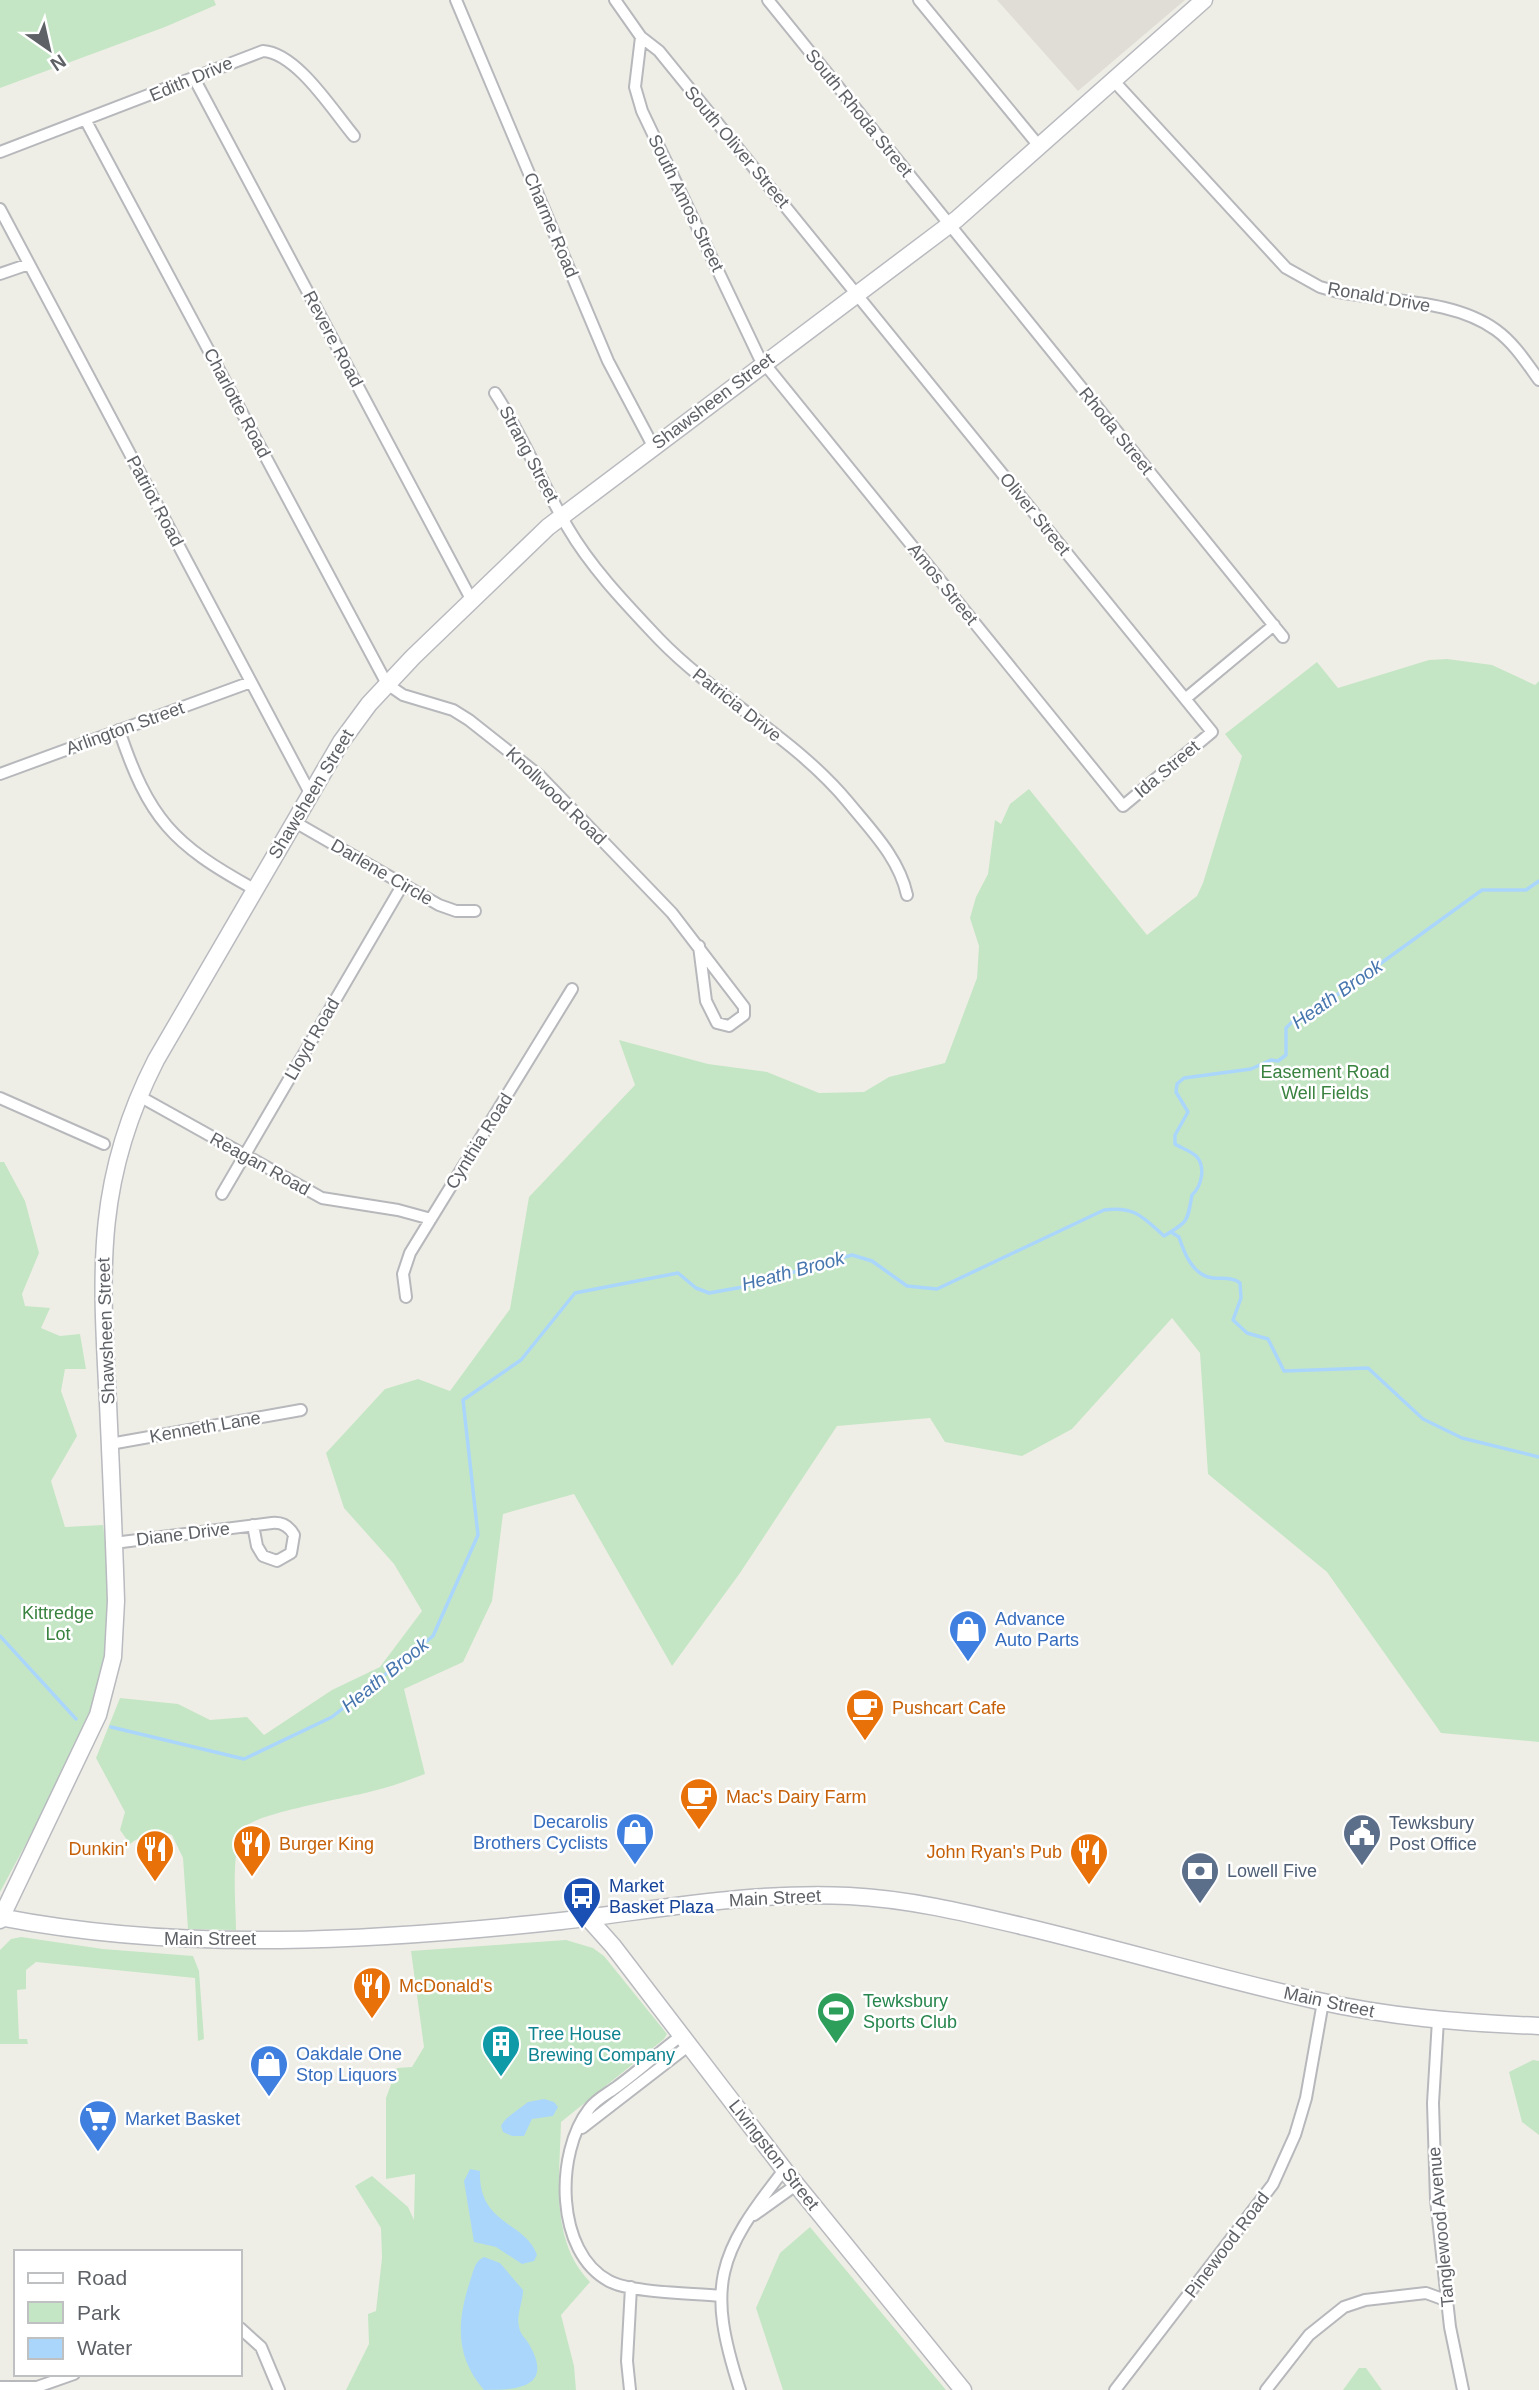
<svg xmlns="http://www.w3.org/2000/svg" width="1539" height="2390" font-family="Arial,sans-serif">
<rect width="100%" height="100%" fill="#efeee6"/>
<!-- education -->
<path fill="#dfddd5" d="M997,0H1185L1078,91Z"/>
<!-- green -->
<path fill="#c4e6c5" d="M0,0H214L216,5L165,27L0,88Z
M1447,659L1492,665L1535,685L1539,681V1742L1441,1733L1327,1572L1208,1474L1200,1353L1172,1318L1072,1429L1022,1456L945,1442L930,1418L837,1426L740,1573L672,1666L574,1494L503,1514L492,1601L463,1662L404,1689L425,1774C408,1780 391,1787 373,1791C352,1797 253,1814 244,1828C230,1850 236,1904 236,1930L188,1929L183,1858L172,1835C157,1829 142,1835 130,1844L120,1830L125,1812L96,1758L120,1698L178,1704L210,1720L247,1717L264,1735L332,1690L380,1667L422,1611L394,1564L344,1508L326,1453L385,1389L418,1379L450,1391L510,1309L529,1197L635,1085L619,1040L708,1064L767,1072L819,1093L864,1092L889,1077L945,1063L977,978L979,946L970,918L976,897L988,874L995,820L1001,824L1010,804L1029,789L1147,935L1197,896L1203,883L1242,756L1225,734L1317,662L1338,688L1429,660Z
M0,1162H4L25,1201L39,1253L22,1294L25,1306L50,1308L41,1328L60,1336L80,1334L86,1369H65L61,1391L77,1436L51,1481L65,1527L103,1525L118,1634L97,1722L59,1782L0,1892Z
M21,1937L103,1949L193,1956L199,1971L204,2039L198,2041L195,1978L36,1962L26,1970V1989L17,1990L19,2039H27L28,2044H0V1950L11,1939Z
M566,1940L593,1948L604,1956L667,2034L664,2039L561,2122C560,2176 549,2240 590,2282L561,2315L574,2366L576,2390H346L369,2344L368,2314L376,2311L382,2258L381,2228L355,2186L372,2176L408,2207L414,2220L415,2174L386,2179V2098L397,2068L412,2067L424,2047L411,1951Z
M1533,2060L1539,2061V2135L1522,2122L1509,2072Z
M810,2227L946,2390H783L756,2308L780,2253Z
M1359,2368H1366L1382,2390H1343Z"/>
<!-- water -->
<path fill="#abd6fb" d="M544,2099L554,2102L558,2107L553,2116L532,2119L524,2136H512L503,2132L501,2126C505,2117 520,2109 528,2102Z
M470,2169L480,2171C478,2225 525,2221 537,2255L534,2261L522,2264L496,2247L474,2242L464,2181Z
M484,2257L500,2263L523,2290C523,2303 516,2314 519,2327C520,2335 527,2339 530,2346C554,2389 514,2390 484,2390C454,2355 457,2320 471,2278C474,2269 475,2261 484,2257Z"/>
<g fill="none" stroke-linecap="round" stroke-linejoin="round">
<!-- stream -->
<path stroke="#abd6fb" stroke-width="3.5" d="M1171,1232L1179,1237C1184,1253 1193,1276 1213,1278C1223,1279 1232,1277 1240,1283L1241,1298L1233,1320L1247,1333L1268,1339L1284,1371L1368,1368L1423,1419L1462,1438L1539,1457
M0,1636L76,1719
M111,1727L244,1759L332,1717L433,1636L478,1535L463,1400L521,1360L575,1293L678,1273L696,1288L709,1293L743,1287L852,1255L872,1261L907,1286L937,1289L1104,1210C1134,1206 1142,1216 1164,1236C1189,1221 1187,1222 1192,1195C1202,1186 1206,1166 1196,1156C1191,1151 1181,1148 1175,1144V1135L1188,1112L1176,1092L1177,1084L1184,1078L1251,1069L1271,1060L1278,1061L1286,1055V1028L1293,1021L1319,1008L1482,890H1526L1539,881"/>
<defs>
<path id="street" d="M456,0L608,361L653,446
M615,0L641,37L659,51L1212,732L1123,806L759,357L642,111L635,87L641,37
M768,0L1283,637
M919,0L1039,146
M1112,79L1286,268L1320,287L1338,292C1388,302 1453,299 1496,330C1514,343 1526,362 1539,380
M195,80L471,599
M86,121L387,684L403,695L453,710L469,720L540,776L672,913L744,1007V1015L729,1026L717,1023L706,1001L699,946
M0,152L263,51C297,53 333,111 354,136
M0,209L310,793
M0,274L29,264
M495,393C523,436 542,484 568,528C592,569 627,605 659,639C717,699 794,737 848,802C871,830 899,858 907,895
M1185,699L1274,625
M119,730C149,819 172,844 254,889
M0,774L251,682
M293,821L439,905L456,911H475
M139,1096L322,1198L398,1210L431,1219
M0,1098L104,1144
M222,1194L403,884
M406,1297L403,1274L410,1253L572,989
M110,1444L301,1410
M114,1543L272,1523C282,1522 289,1526 294,1535L291,1553L277,1561L263,1556L257,1546L253,1525
M1438,2020L1433,2103L1436,2200L1450,2327L1463,2390
M681,2036C659,2052 640,2070 618,2086C609,2093 596,2099 589,2109C555,2153 555,2252 609,2281C631,2293 692,2293 720,2296
M582,2128L688,2046
M754,2215L796,2185
M240,2328L261,2347L279,2390
M0,2387H37L74,2374
M630,2390L627,2361L631,2287
M740,2390C706,2285 717,2255 784,2170
M1115,2390L1273,2184L1295,2135L1306,2098L1323,2002
M1266,2390L1309,2335L1344,2307L1365,2300L1426,2293L1448,2301"/>
<path id="secondary" d="M0,1917C185,1953 375,1941 561,1921C657,1910 752,1891 849,1896C909,1899 967,1913 1026,1927C1122,1950 1217,1978 1314,2000C1388,2017 1463,2023 1539,2026
M588,1918L613,1946L786,2172L963,2390
M0,1920L98,1715L113,1657L116,1601C114,1535 111,1469 108,1403C101,1272 94,1181 156,1060L341,742L369,704L413,657L548,527L957,219L1204,0"/>
</defs>
<!-- street casing -->
<use href="#street" stroke="#b7b8bc" stroke-width="14"/>
<!-- secondary casing -->
<use href="#secondary" stroke="#b8babf" stroke-width="19"/>
<!-- street -->
<use href="#street" stroke="#fff" stroke-width="10"/>
<!-- secondary -->
<use href="#secondary" stroke="#fff" stroke-width="16"/>
</g>
<!-- icons -->
<defs>
<symbol id="shop-pin" viewBox="-11 -11 22 30"><path d="M0 17L-7.5 6A9.5 9.5 0 1 1 7.5 6Z" fill="#3f7fe0" stroke="#fff"/><path d="M-5-2.5h2.3a2.7 3.5 0 0 1 5.4 0H5L5.5 6h-11ZM-1.5-2.5h3a1.5 2.3 0 0 0-3 0Z" fill="#fff"/></symbol>
<symbol id="cafe-pin" viewBox="-11 -11 22 30"><path d="M0 17L-7.5 6A9.5 9.5 0 1 1 7.5 6Z" fill="#e8710a" stroke="#fff"/><path d="M-5.5-4.5H6V0H3Q3 3.5 0 3.5H-2.5Q-5.5 3.5-5.5 0ZM3-3.2v2h1.7v-2ZM-6 4.5H4V6H-6Z" fill="#fff"/></symbol>
<symbol id="civic-pin" viewBox="-11 -11 22 30"><path d="M0 17L-7.5 6A9.5 9.5 0 1 1 7.5 6Z" fill="#5c6f8a" stroke="#fff"/><path d="M-.6-6.5H3V-4.5H.6V-3L4-1V1h2V6H-6V1h2V-1L-.6-3ZM-1.2 2.5V6h2.4V2.5Z" fill="#fff"/></symbol>
<symbol id="restaurant-pin" viewBox="-11 -11 22 30"><path d="M0 17L-7.5 6A9.5 9.5 0 1 1 7.5 6Z" fill="#e8710a" stroke="#fff"/><path d="M-5-6h1v4h1v-4h1v4h1v-4h1v5L-1.5 .5V6h-2V.5L-5-1ZM5-6V6H3V1.5H1.5Q1.5-4 5-6Z" fill="#fff"/></symbol>
<symbol id="bank-pin" viewBox="-11 -11 22 30"><path d="M0 17L-7.5 6A9.5 9.5 0 1 1 7.5 6Z" fill="#5c6f8a" stroke="#fff"/><path d="M-6-4H6V4H-6ZM0-2.3a2.3 2.3 0 1 0 0 4.6a2.3 2.3 0 1 0 0-4.6Z" fill="#fff"/></symbol>
<symbol id="bus-pin" viewBox="-11 -11 22 30"><path d="M0 17L-7.5 6A9.5 9.5 0 1 1 7.5 6Z" fill="#1a4fb4" stroke="#fff"/><path d="M-5-6H5V4H4V6H2V4H-2V6H-4V4H-5ZM-3.5-4V0h7V-4ZM-3.5 1.2v1.5H-2V1.2ZM2 1.2v1.5H3.5V1.2Z" fill="#fff"/></symbol>
<symbol id="stadium-pin" viewBox="-11 -11 22 30"><path d="M0 17L-7.5 6A9.5 9.5 0 1 1 7.5 6Z" fill="#2e9e5b" stroke="#fff"/><path d="M0-5a6.5 5 0 1 0 0 10a6.5 5 0 1 0 0-10ZM-3.5-1.8h7v3.6h-7Z" fill="#fff"/></symbol>
<symbol id="building-pin" viewBox="-11 -11 22 30"><path d="M0 17L-7.5 6A9.5 9.5 0 1 1 7.5 6Z" fill="#0f9aa8" stroke="#fff"/><path d="M-4-6H4V6H1V3H-1V6H-4ZM-2.5-4.3h1.7v1.8h-1.7ZM.8-4.3h1.7v1.8H.8ZM-2.5-1h1.7V.8h-1.7ZM.8-1h1.7V.8H.8Z" fill="#fff"/></symbol>
<symbol id="supermarket-pin" viewBox="-11 -11 22 30"><path d="M0 17L-7.5 6A9.5 9.5 0 1 1 7.5 6Z" fill="#3f7fe0" stroke="#fff"/><path d="M-6-5.5h2.5l.6 2H6L4.5 2H-2.5L-4.4-4H-6ZM-1.5 3.2a1.3 1.3 0 1 0 .1 0ZM3 3.2a1.3 1.3 0 1 0 .1 0Z" fill="#fff"/></symbol>
</defs>
<g fill-rule="evenodd">
<use href="#shop-pin" x="946" y="1607" width="44" height="60"/>
<use href="#cafe-pin" x="843" y="1686" width="44" height="60"/>
<use href="#cafe-pin" x="677" y="1775" width="44" height="60"/>
<use href="#shop-pin" x="613" y="1810" width="44" height="60"/>
<use href="#civic-pin" x="1340" y="1811" width="44" height="60"/>
<use href="#restaurant-pin" x="230" y="1822" width="44" height="60"/>
<use href="#restaurant-pin" x="133" y="1827" width="44" height="60"/>
<use href="#restaurant-pin" x="1067" y="1830" width="44" height="60"/>
<use href="#bank-pin" x="1178" y="1849" width="44" height="60"/>
<use href="#bus-pin" x="560" y="1874" width="44" height="60"/>
<use href="#restaurant-pin" x="350" y="1964" width="44" height="60"/>
<use href="#stadium-pin" x="814" y="1989" width="44" height="60"/>
<use href="#building-pin" x="479" y="2022" width="44" height="60"/>
<use href="#shop-pin" x="247" y="2042" width="44" height="60"/>
<use href="#supermarket-pin" x="76" y="2097" width="44" height="60"/>
</g>
<g text-anchor="middle" dominant-baseline="central" stroke-width="5" stroke-linejoin="round" paint-order="stroke">
<!-- street labels -->
<g font-size="18" fill="#5e6166" stroke="#fff">
<text transform="translate(191 79) rotate(-23)">Edith Drive</text>
<text transform="translate(859 113) rotate(51)">South Rhoda Street</text>
<text transform="translate(737 147) rotate(50)">South Oliver Street</text>
<text transform="translate(686 203) rotate(64)">South Amos Street</text>
<text transform="translate(551 225) rotate(67)">Charme Road</text>
<text transform="translate(1379 297) rotate(10)">Ronald Drive</text>
<text transform="translate(333 339) rotate(62)">Revere Road</text>
<text transform="translate(713 401) rotate(-37)">Shawsheen Street</text>
<text transform="translate(237 403) rotate(62)">Charlotte Road</text>
<text transform="translate(1116 431) rotate(51)">Rhoda Street</text>
<text transform="translate(529 454) rotate(62)">Strang Street</text>
<text transform="translate(155 501) rotate(62)">Patriot Road</text>
<text transform="translate(1035 514) rotate(51)">Oliver Street</text>
<text transform="translate(943 584) rotate(51)">Amos Street</text>
<text transform="translate(737 705) rotate(38)">Patricia Drive</text>
<text transform="translate(125 728) rotate(-20)">Arlington Street</text>
<text transform="translate(1167 769) rotate(-40)">Ida Street</text>
<text transform="translate(311 794) rotate(-59)">Shawsheen Street</text>
<text transform="translate(556 796) rotate(44)">Knollwood Road</text>
<text transform="translate(382 872) rotate(30)">Darlene Circle</text>
<text transform="translate(312 1039) rotate(-60)">Lloyd Road</text>
<text transform="translate(479 1141) rotate(-58)">Cynthia Road</text>
<text transform="translate(260 1164) rotate(29)">Reagan Road</text>
<text transform="translate(106 1331) rotate(-92)">Shawsheen Street</text>
<text transform="translate(205 1427) rotate(-10)">Kenneth Lane</text>
<text transform="translate(183 1534) rotate(-7)">Diane Drive</text>
<text transform="translate(775 1898) rotate(-3)">Main Street</text>
<text x="210" y="1939">Main Street</text>
<text transform="translate(1329 2002) rotate(12)">Main Street</text>
<text transform="translate(774 2155) rotate(52)">Livingston Street</text>
<text transform="translate(1441 2227) rotate(-95)">Tanglewood Avenue</text>
<text transform="translate(1227 2245) rotate(-53)">Pinewood Road</text>
</g>
<!-- park labels -->
<g font-size="18" fill="#39823f" stroke="#fff">
<text x="1325" y="1072">Easement Road<tspan x="1325" dy="21">Well Fields</tspan></text>
<text x="58" y="1613">Kittredge<tspan x="58" dy="21">Lot</tspan></text>
</g>
<!-- shop labels -->
<g font-size="18" fill="#366cbe" stroke="#fff" text-anchor="start">
<text x="995" y="1619">Advance<tspan x="995" dy="21">Auto Parts</tspan></text>
<text x="608" y="1822" text-anchor="end">Decarolis<tspan x="608" dy="21">Brothers Cyclists</tspan></text>
<text x="296" y="2054">Oakdale One<tspan x="296" dy="21">Stop Liquors</tspan></text>
<text x="125" y="2119">Market Basket</text>
</g>
<!-- food labels -->
<g font-size="18" fill="#c56008" stroke="#fff" text-anchor="start">
<text x="892" y="1708">Pushcart Cafe</text>
<text x="726" y="1797">Mac's Dairy Farm</text>
<text x="279" y="1844">Burger King</text>
<text x="128" y="1849" text-anchor="end">Dunkin'</text>
<text x="1062" y="1852" text-anchor="end">John Ryan's Pub</text>
<text x="399" y="1986">McDonald's</text>
</g>
<!-- service labels -->
<g font-size="18" fill="#4e5e75" stroke="#fff" text-anchor="start">
<text x="1389" y="1823">Tewksbury<tspan x="1389" dy="21">Post Office</tspan></text>
<text x="1227" y="1871">Lowell Five</text>
</g>
<!-- transit labels -->
<g font-size="18" fill="#164399" stroke="#fff" text-anchor="start">
<text x="609" y="1886">Market<tspan x="609" dy="21">Basket Plaza</tspan></text>
</g>
<!-- leisure labels -->
<g font-size="18" fill="#27864d" stroke="#fff" text-anchor="start">
<text x="863" y="2001">Tewksbury<tspan x="863" dy="21">Sports Club</tspan></text>
</g>
<!-- culture labels -->
<g font-size="18" fill="#0d838f" stroke="#fff" text-anchor="start">
<text x="528" y="2034">Tree House<tspan x="528" dy="21">Brewing Company</tspan></text>
</g>
<!-- water labels -->
<g font-size="19" font-style="italic" fill="#4776ae" stroke="#fff">
<text transform="translate(1337 994) rotate(-35)">Heath Brook</text>
<text transform="translate(793 1271) rotate(-15)">Heath Brook</text>
<text transform="translate(385 1675) rotate(-39)">Heath Brook</text>
</g>
</g>
<!-- legend -->
<rect x="14" y="2250" width="228" height="126" fill="#ffffff" stroke="#bfc0c2" stroke-width="2"/>
<rect x="28" y="2273" width="35" height="10" fill="#ffffff" stroke="#bfc0c2" stroke-width="2"/>
<text x="77" y="2285" font-size="21" fill="#5e6166">Road</text>
<rect x="28" y="2302" width="35" height="21" fill="#c4e6c5" stroke="#bfc0c2" stroke-width="2"/>
<text x="77" y="2320" font-size="21" fill="#5e6166">Park</text>
<rect x="28" y="2338" width="35" height="21" fill="#abd6fb" stroke="#bfc0c2" stroke-width="2"/>
<text x="77" y="2355" font-size="21" fill="#5e6166">Water</text>
<!-- north arrow -->
<g transform="translate(49 49) rotate(146)" stroke="#ffffff" stroke-width="5" paint-order="stroke">
<path d="M0-5L12 26L0 18L-12 26Z" fill="#5e6166"/>
<text y="-10" font-size="19" font-weight="bold" text-anchor="middle" fill="#5e6166">N</text>
</g>
</svg>
